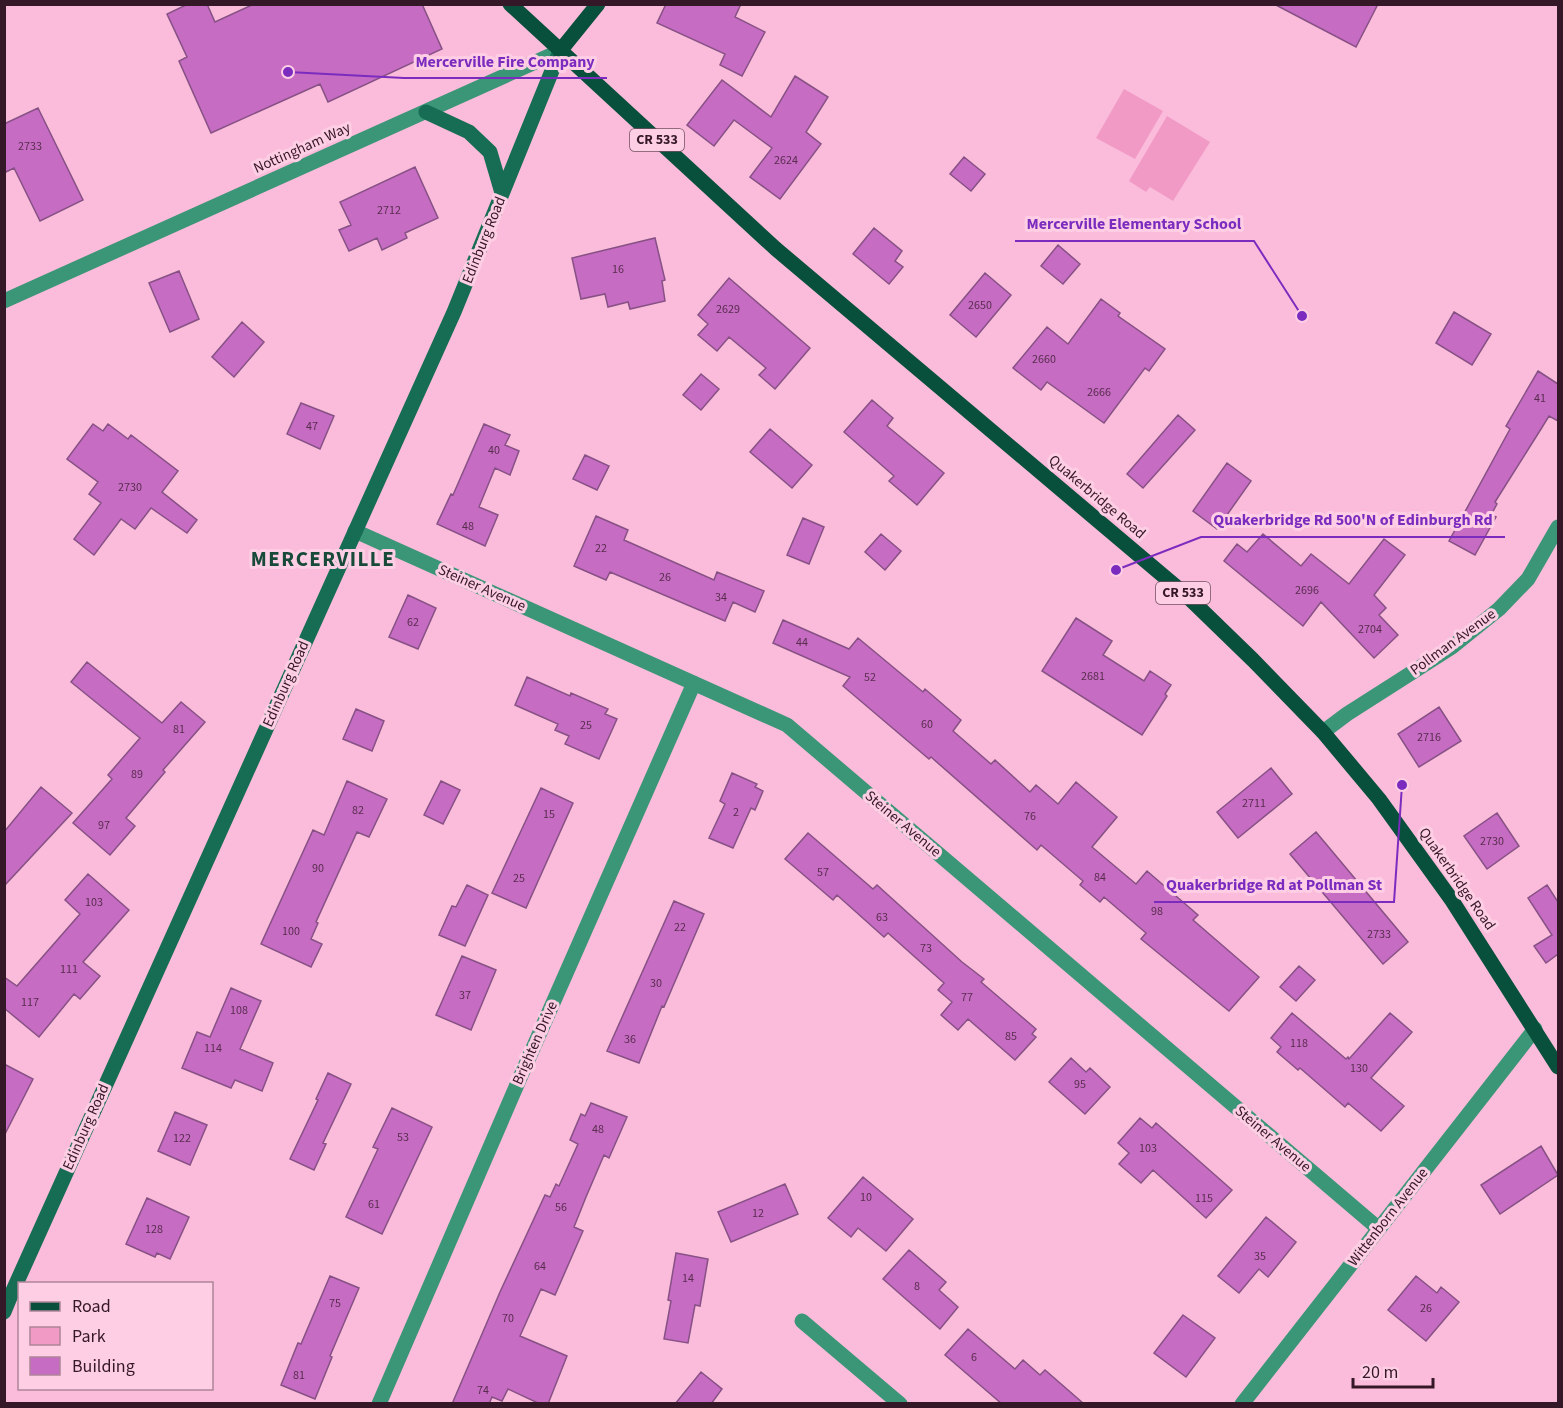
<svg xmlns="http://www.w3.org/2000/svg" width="1563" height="1408" font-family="'Source Sans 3',sans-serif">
<rect width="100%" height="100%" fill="#fabcda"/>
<!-- green -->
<path fill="#f29ac6" d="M1124,89L1163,111L1135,159L1096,138Z
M1167,116L1210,142L1173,201L1150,187L1146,192L1129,181Z"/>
<!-- building -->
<path fill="#c66cc3" stroke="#875185" stroke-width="1.5" d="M188,4H207L215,22L254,4H422L442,49L328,102L320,84L211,133L179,61L187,57L167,14Z
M666,4H741L735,17L765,32L742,76L720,65L725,54L657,23Z
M1274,4H1378L1356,47Z
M795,76L828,97L806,132L821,144L780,199L750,177L772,148L734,120L714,146L687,125L722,80L771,117Z
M38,108L83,200L40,221L14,168L4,173V124Z
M964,157L985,174L971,191L950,174Z
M415,167L438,218L405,233L407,238L382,250L377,238L349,251L339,230L351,225L340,202Z
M874,228L902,251L895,261L903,267L889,284L853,254Z
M655,238L665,280L662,281L665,301L630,309L628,302L608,307L605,294L581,299L572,258Z
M1058,245L1080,264L1063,284L1041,266Z
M179,271L199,319L170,332L149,283Z
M985,273L1011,295L976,337L950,315Z
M729,278L810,348L775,389L759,375L766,368L729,337L717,351L698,335L708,324L698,315Z
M1101,299L1120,313L1118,316L1165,349L1149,371L1145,368L1104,423L1047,382L1041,390L1013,368L1047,327L1068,344Z
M1454,312L1491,334L1472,365L1436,343Z
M242,322L264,342L234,377L212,357Z
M1538,371L1558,384V421L1549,416L1541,429L1495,502L1497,504L1491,515L1496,517L1475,555L1449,541L1510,429L1506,426Z
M701,374L719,389L701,410L683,395Z
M872,400L893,418L887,426L944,473L917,505L889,481L894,476L844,432Z
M301,403L334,416L320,449L287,434Z
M1178,415L1195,430L1143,488L1127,474Z
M93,424L103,431L108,424L128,439L131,435L178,471L162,492L197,520L187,533L151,508L135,529L121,519L94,555L74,539L101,503L89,494L98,482L67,459Z
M484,424L510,435L505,445L519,451L510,475L495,468L479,507L498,515L485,546L437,524L451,494L453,495Z
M770,429L812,465L792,488L750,452Z
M585,455L609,466L597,490L573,479Z
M1227,463L1251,481L1217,529L1193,511Z
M596,516L628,530L624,540L714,580L717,572L764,591L755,612L733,602L725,621L610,572L606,580L574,566Z
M803,518L824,527L809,564L787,555Z
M881,534L901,551L885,570L865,552Z
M1263,534L1301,566L1311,554L1349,584L1384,539L1405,555L1374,595L1386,608L1379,615L1398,635L1374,658L1321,602L1303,626L1224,561L1237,544L1247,552Z
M408,595L436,608L418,649L389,637Z
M1076,618L1112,641L1103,655L1144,681L1150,671L1171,685L1165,694L1167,696L1142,735L1042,671Z
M783,620L849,649L858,638L923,692L925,689L961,720L953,731L991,764L995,760L1030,792L1036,785L1058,804L1076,782L1117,817L1092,847L1136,884L1147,871L1198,915L1193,920L1259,977L1229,1011L1141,939L1146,933L1104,897L1100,902L1080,885L1083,881L1041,845L1037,850L931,757L929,759L843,686L850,677L773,643Z
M87,662L162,723L181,702L205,722L163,770L165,772L126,818L135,826L110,855L73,823L112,779L108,775L140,738L71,682Z
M527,677L570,696L571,693L608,709L605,714L617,719L599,759L565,744L569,736L555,730L558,724L515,705Z
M1439,707L1461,741L1419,767L1398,734Z
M356,709L384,721L372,751L343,739Z
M1271,768L1292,794L1238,838L1217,812Z
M732,773L757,784L755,787L763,791L755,810L751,808L733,848L709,838L725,804L720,801Z
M347,781L387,799L369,837L357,832L316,922L318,923L311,939L322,944L311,967L261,944L313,830L324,835Z
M441,781L460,790L443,824L424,815Z
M41,787L72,813L4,886V832Z
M541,788L573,803L526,908L492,893Z
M1497,813L1519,846L1487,869L1464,836Z
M1316,832L1408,942L1383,964L1290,854Z
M808,833L873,889L877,885L962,962L984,979L981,982L1036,1029L1032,1034L1036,1037L1015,1060L968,1019L958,1030L941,1015L952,1002L938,990L944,983L888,933L884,937L837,895L833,900L785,859Z
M88,874L129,910L83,962L100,976L80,999L74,994L39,1037L4,1008V977L17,986L80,914L65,900Z
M467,885L488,895L465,946L439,935L452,906L456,907Z
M1547,885L1558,902V954L1546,963L1534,946L1552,935L1528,898Z
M674,901L704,914L664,1007L662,1006L639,1063L607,1051Z
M462,956L496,970L471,1030L436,1015Z
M1299,966L1315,980L1296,1001L1280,987Z
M231,988L261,1001L240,1049L273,1063L262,1091L235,1080L231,1088L182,1068L197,1032L210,1037Z
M1292,1013L1346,1059L1348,1057L1349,1059L1390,1013L1412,1032L1371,1078L1404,1106L1381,1131L1348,1103L1345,1107L1300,1068L1298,1070L1277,1052L1281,1047L1271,1038Z
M1071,1058L1086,1072L1090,1068L1110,1087L1085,1114L1049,1082Z
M4,1064L33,1079L4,1136Z
M328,1073L351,1084L323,1143L326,1144L314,1170L290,1159L318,1100L316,1099Z
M591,1103L627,1117L609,1158L604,1155L586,1197L574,1227L583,1231L555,1295L541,1289L520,1336L567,1356L548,1404H540L508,1389L502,1401L492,1397L489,1404H452L500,1292L545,1195L550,1197L556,1184L559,1186L578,1144L570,1140L581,1114L585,1116Z
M392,1108L432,1127L382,1234L346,1217L378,1149L373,1147Z
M175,1112L207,1125L190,1165L158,1151Z
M1140,1118L1152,1128L1156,1123L1232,1190L1206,1218L1153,1170L1141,1183L1119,1164L1129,1153L1118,1143Z
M1541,1146L1558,1175L1500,1214L1481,1185Z
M863,1177L913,1219L886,1251L858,1228L851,1237L828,1218Z
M785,1184L798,1214L731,1242L718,1212Z
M147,1198L189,1217L170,1259L157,1253L155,1257L126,1244Z
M1266,1217L1296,1242L1268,1277L1259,1269L1239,1293L1218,1276Z
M909,1250L946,1282L939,1290L958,1307L940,1329L883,1279Z
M676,1253L708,1259L700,1306L695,1305L688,1343L664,1339L671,1301L668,1300Z
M330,1276L359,1288L330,1356L332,1357L315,1399L281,1385L298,1343L301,1344Z
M1416,1276L1437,1293L1441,1287L1459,1302L1426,1341L1388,1310Z
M1183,1315L1215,1338L1186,1377L1154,1353Z
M968,1329L1015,1369L1023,1360L1040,1375L1045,1370L1084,1404H1002L945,1355Z
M701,1372L722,1389L711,1404H675Z"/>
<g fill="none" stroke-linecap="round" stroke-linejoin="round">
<!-- minor -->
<path stroke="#3b9577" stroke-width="15" d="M355,531L787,725L1379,1229
M1323,732L1347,714L1452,647L1499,609L1528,579L1558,527
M802,1321L900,1404
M379,1404L519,1080L694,683
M1242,1404L1535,1029"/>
<!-- tertiary -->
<path stroke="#3b9577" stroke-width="15" d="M4,301L560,51"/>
<!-- secondary -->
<path stroke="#176d54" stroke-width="15" d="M426,112L469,132L490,152L502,193
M4,1312L11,1295L454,312L560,51"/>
<!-- primary -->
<path stroke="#084f3c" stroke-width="15" d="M510,4L776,249L1186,595L1253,660L1323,732L1379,799L1451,899L1558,1067
M560,51L598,4"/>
</g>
<g text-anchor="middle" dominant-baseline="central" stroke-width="6" stroke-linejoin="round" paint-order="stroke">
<!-- number labels -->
<g font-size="12" fill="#592d4e">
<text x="30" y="146">2733</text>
<text x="786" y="160">2624</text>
<text x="389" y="210">2712</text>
<text x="618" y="269">16</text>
<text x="980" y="305">2650</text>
<text x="728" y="309">2629</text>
<text x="1044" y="359">2660</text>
<text x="1099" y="392">2666</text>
<text x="1540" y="398">41</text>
<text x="312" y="426">47</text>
<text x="494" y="450">40</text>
<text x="130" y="487">2730</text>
<text x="468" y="526">48</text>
<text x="601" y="548">22</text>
<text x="665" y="577">26</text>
<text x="1307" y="590">2696</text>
<text x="721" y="597">34</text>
<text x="413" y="622">62</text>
<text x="1370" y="629">2704</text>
<text x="802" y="642">44</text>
<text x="1093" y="676">2681</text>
<text x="870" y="677">52</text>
<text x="927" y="724">60</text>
<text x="586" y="725">25</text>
<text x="179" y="729">81</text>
<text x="1429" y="737">2716</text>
<text x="137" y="774">89</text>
<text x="1254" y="803">2711</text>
<text x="358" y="810">82</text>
<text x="736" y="812">2</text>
<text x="549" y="814">15</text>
<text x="1030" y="816">76</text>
<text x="104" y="825">97</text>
<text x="1492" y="841">2730</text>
<text x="318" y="868">90</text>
<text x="823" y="872">57</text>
<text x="1100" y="877">84</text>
<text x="519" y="878">25</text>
<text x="94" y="902">103</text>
<text x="1157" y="911">98</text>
<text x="882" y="917">63</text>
<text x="680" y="927">22</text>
<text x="291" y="931">100</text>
<text x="1379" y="934">2733</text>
<text x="926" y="948">73</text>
<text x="69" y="969">111</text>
<text x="656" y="983">30</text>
<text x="465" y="995">37</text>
<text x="967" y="997">77</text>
<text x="30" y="1002">117</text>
<text x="239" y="1010">108</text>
<text x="1011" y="1036">85</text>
<text x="630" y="1039">36</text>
<text x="1299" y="1043">118</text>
<text x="213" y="1048">114</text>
<text x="1359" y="1068">130</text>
<text x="1080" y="1084">95</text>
<text x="598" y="1129">48</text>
<text x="403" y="1137">53</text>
<text x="182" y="1138">122</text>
<text x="1148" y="1148">103</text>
<text x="866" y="1197">10</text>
<text x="1204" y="1198">115</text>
<text x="374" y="1204">61</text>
<text x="561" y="1207">56</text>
<text x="758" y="1213">12</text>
<text x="154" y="1229">128</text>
<text x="1260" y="1256">35</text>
<text x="540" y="1266">64</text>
<text x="688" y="1278">14</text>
<text x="917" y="1286">8</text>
<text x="335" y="1303">75</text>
<text x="1426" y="1308">26</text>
<text x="508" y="1318">70</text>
<text x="974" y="1357">6</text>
<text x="299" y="1375">81</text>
<text x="483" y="1390">74</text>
</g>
<!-- shield labels -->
<g fill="#fecee5" stroke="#714f60" stroke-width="1.5">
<rect x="630" y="129" width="54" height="22" rx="4.5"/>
<rect x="1156" y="582" width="54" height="22" rx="4.5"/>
</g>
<g font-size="14" font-weight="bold" fill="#351827">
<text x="657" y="140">CR 533</text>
<text x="1183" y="593">CR 533</text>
</g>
<!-- street labels -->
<g font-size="15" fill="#351827" stroke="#fecee5">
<text transform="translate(302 148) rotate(-24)">Nottingham Way</text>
<text transform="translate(484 240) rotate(-68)">Edinburg Road</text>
<text transform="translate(1097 497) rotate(40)">Quakerbridge Road</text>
<text transform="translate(482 588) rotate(24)">Steiner Avenue</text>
<text transform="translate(1453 642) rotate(-36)">Pollman Avenue</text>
<text transform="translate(286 684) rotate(-66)">Edinburg Road</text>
<text transform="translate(903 824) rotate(40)">Steiner Avenue</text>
<text transform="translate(1457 879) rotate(55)">Quakerbridge Road</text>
<text transform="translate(535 1043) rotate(-66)">Brighten Drive</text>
<text transform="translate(86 1127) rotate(-66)">Edinburg Road</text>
<text transform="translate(1273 1139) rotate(40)">Steiner Avenue</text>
<text transform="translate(1388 1217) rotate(-52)">Wittenborn Avenue</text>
</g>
<!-- district labels -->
<g font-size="21" font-weight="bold" letter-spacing="1.5" fill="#184a3a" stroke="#fecee5">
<text x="323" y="559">MERCERVILLE</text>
</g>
</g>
<!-- callouts -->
<path fill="none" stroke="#7b2cbf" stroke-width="2" d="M288 72L404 78H607M1302 316L1254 241H1015M1116 570L1201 537H1505M1402 785L1394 902H1154"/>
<g fill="#7b2cbf" stroke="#fecee5" stroke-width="2">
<circle cx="288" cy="72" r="6"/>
<circle cx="1302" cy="316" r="6"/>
<circle cx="1116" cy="570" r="6"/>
<circle cx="1402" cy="785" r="6"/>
</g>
<g font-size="16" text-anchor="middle" font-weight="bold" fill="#7b2cbf" stroke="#fecee5" stroke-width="6" stroke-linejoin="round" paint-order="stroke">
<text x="505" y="67">Mercerville Fire Company</text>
<text x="1134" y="229">Mercerville Elementary School</text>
<text x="1353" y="525">Quakerbridge Rd 500'N of Edinburgh Rd</text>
<text x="1274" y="890">Quakerbridge Rd at Pollman St</text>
</g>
<!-- border -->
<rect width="1563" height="1408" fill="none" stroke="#351827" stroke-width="12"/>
<!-- legend -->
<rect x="18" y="1282" width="195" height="108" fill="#fecee5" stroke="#ae8599" stroke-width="1.5"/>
<rect x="30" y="1302" width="30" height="9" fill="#084f3c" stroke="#ae8599" stroke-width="1.5"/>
<text x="72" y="1312" font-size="18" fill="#351827">Road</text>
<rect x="30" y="1327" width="30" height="18" fill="#f29ac6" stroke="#ae8599" stroke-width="1.5"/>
<text x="72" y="1342" font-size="18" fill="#351827">Park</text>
<rect x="30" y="1357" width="30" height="18" fill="#c66cc3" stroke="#ae8599" stroke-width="1.5"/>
<text x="72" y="1372" font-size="18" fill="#351827">Building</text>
<!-- scale -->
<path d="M1353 1378v9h80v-9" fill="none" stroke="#351827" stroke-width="3"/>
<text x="1362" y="1378" font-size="18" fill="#351827" stroke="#fecee5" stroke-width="4.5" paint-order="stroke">20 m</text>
</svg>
